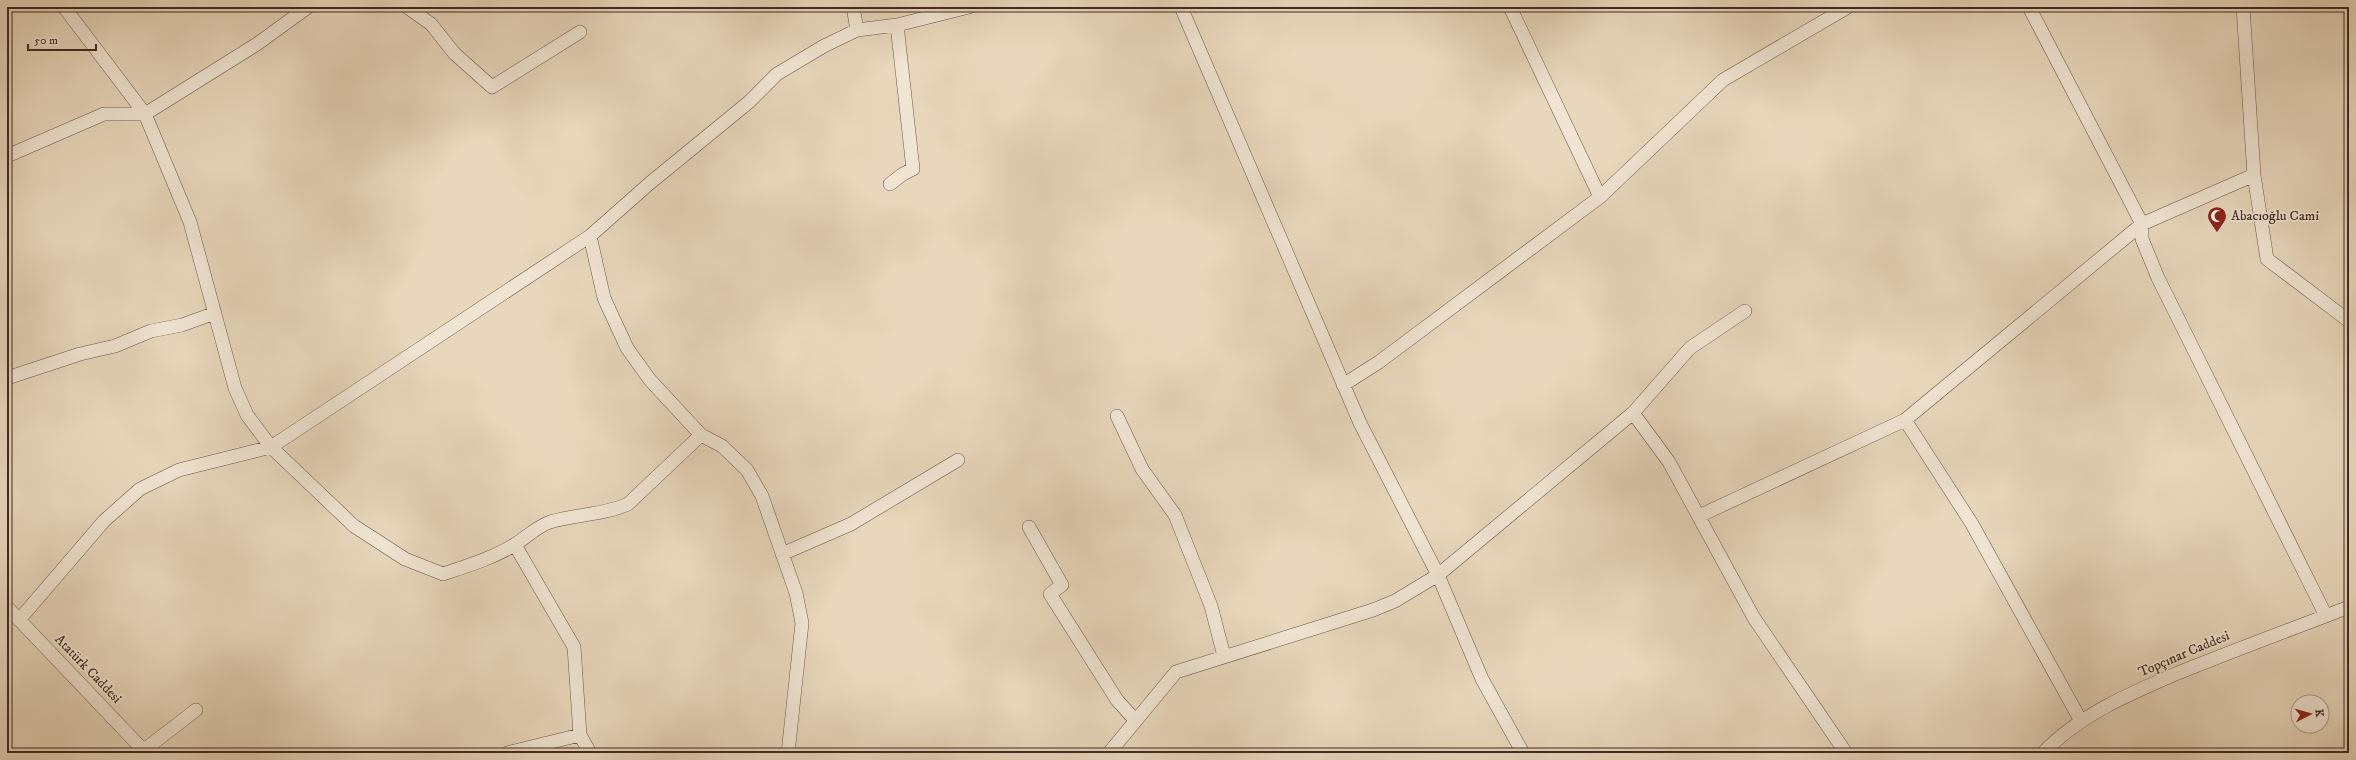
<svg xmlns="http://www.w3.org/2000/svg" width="2356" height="760" font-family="'IM FELL DW Pica',serif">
<rect width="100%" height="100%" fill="#e8d7bc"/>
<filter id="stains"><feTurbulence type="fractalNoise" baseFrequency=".005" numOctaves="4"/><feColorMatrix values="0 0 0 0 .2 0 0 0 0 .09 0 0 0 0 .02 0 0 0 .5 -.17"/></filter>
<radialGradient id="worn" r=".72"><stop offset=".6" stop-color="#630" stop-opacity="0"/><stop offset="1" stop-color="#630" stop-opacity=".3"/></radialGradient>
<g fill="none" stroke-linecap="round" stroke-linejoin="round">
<defs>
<path id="minor" d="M64,7L145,114L190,222L235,388L247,415L271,447L354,526L405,559L443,574C467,566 493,558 514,545C527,537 536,527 550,522C576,514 604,515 628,504L701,435
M407,7L431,24L454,53L492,87L580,32
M853,7L857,30
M1181,7L1360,423L1438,575L1482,679L1523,753
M1510,7L1600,197
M2029,7L2142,224L2254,175
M2243,7L2254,175L2267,259L2349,321
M7,156L104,114H145L257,44L308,7
M890,184L903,174L913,169L897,25
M2142,224V239L2158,278L2326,616
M590,236L604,298L627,348L650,380L701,435L722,446L747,470L762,496L796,593L802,623L788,753
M7,378L80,354L115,346L151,331L182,325L215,313
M1343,385L1379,362L1600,197L1723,80L1848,7
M1633,413L1669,462L1754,618L1846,753
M1117,416L1142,469L1175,515L1211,606L1224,656
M1905,420L1972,524L2081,721
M1699,516L1905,420L2142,224
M1029,527L1062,585L1050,594L1117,700L1135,720
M515,545L574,647L580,735L590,753
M782,554L851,524L958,460
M7,607L146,753
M19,620L104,521L140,489L179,470L271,447L590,236L650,183L749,102L777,74L824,46L857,30L897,25L969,7
M144,750L196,710
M507,753L580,735
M1109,753L1176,672L1373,610L1395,601L1438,575L1633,413L1690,348L1745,311
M2043,753C2079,715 2131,693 2178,673C2235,650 2292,629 2349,607"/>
</defs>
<!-- minor casing -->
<use href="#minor" stroke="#685548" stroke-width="14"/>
<!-- minor -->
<use href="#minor" stroke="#f0e5d3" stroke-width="13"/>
</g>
<!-- icons -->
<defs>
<symbol id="mosque-pin" viewBox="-11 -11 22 30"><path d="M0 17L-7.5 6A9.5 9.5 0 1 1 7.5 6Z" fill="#8f2418" stroke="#f0e5d3"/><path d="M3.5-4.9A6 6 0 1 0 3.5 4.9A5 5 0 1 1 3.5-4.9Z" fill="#fff"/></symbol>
</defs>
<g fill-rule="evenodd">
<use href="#mosque-pin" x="2206" y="205" width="22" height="30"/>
</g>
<g text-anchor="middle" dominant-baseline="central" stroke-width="3.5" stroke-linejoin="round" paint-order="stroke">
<!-- poi labels -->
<g font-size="14" fill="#3e2a22" stroke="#f0e5d3" text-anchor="start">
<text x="2231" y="216">Abacıoğlu Cami</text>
</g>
<!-- street labels -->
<g font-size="14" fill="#3e2a22" stroke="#f0e5d3">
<text transform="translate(2184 654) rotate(-23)">Topçınar Caddesi</text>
<text transform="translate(88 669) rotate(46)">Atatürk Caddesi</text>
</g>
</g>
<!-- margin -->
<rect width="2356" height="760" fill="none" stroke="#e8d7bc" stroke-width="24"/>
<rect x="8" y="8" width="2340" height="744" fill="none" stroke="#3e2a22" stroke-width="2"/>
<rect x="12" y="12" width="2332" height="736" fill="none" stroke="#3e2a22"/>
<!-- north arrow -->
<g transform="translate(2310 714) rotate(84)"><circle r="19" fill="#f0e5d3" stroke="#a99a8c"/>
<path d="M0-3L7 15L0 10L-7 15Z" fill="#8f2418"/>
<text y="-6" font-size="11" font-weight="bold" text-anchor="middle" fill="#3e2a22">K</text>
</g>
<!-- scale -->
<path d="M28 44v6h68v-6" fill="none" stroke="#3e2a22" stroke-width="2"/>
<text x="34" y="44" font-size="12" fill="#3e2a22" stroke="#f0e5d3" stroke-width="3" paint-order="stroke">50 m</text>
<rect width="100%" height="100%" filter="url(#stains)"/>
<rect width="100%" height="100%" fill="url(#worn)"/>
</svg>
